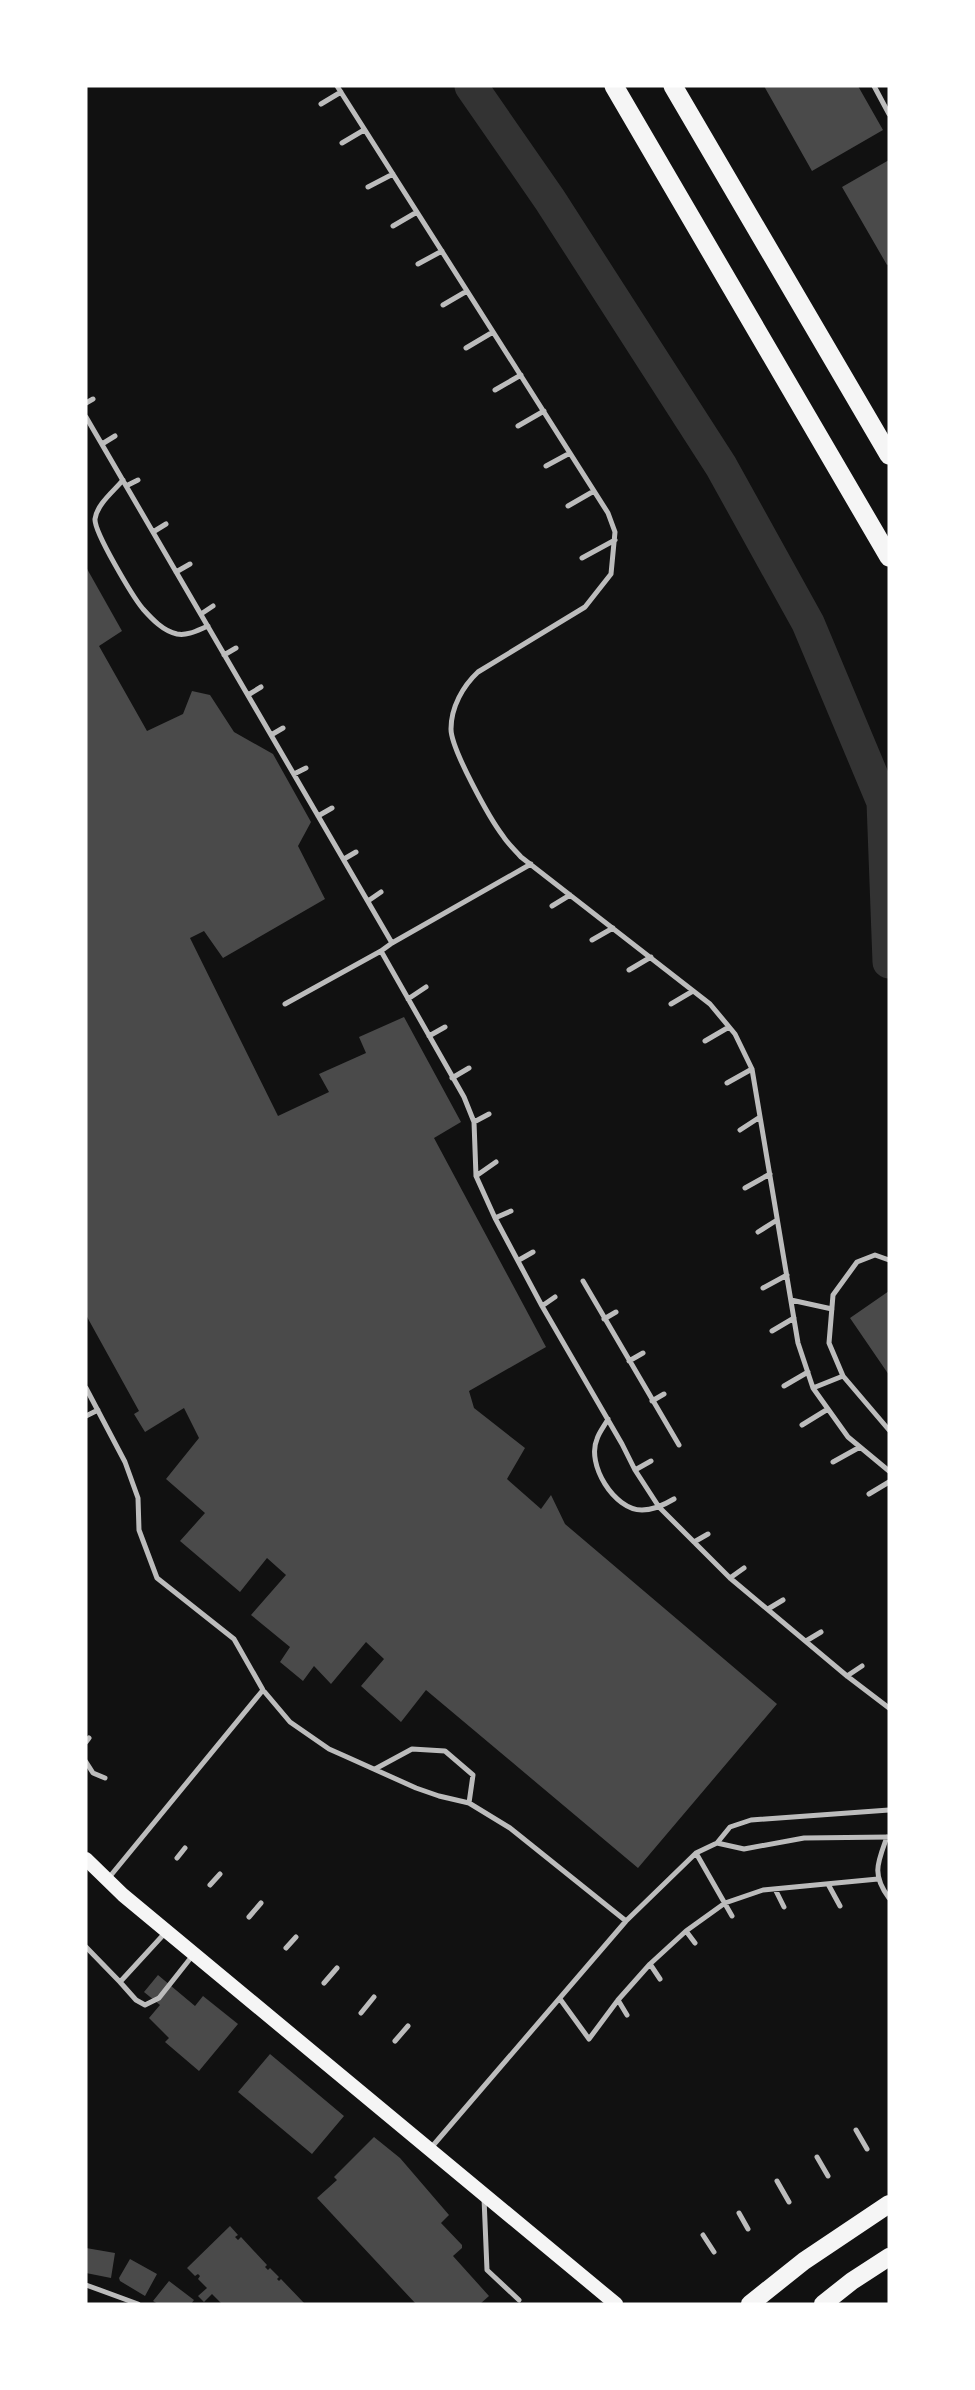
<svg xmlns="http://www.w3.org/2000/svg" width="975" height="2390" font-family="Merriweather,serif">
<rect width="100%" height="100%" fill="#111"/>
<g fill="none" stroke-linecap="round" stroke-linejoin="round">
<!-- river -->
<path stroke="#333" stroke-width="33" d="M471,86L550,200L721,466L808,623L883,802L889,962"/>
</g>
<!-- building -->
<path fill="#4a4a4a" d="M764,86H858L883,130L812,171Z
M889,160V264L887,265L842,187Z
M86,567L122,631L99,646L147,731L183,714L192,691L210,695L234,732L273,754L311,822L298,846L325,899L223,958L204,931L190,938L278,1116L329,1092L319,1074L366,1053L359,1037L404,1017L461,1122L434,1138L546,1347L469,1391L474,1408L525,1448L507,1479L541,1509L551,1495L565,1524L777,1704L638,1868L426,1690L401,1722L361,1686L384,1659L366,1642L331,1684L314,1666L303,1681L280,1662L290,1647L251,1615L286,1575L267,1558L240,1592L180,1541L205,1513L166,1479L199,1438L184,1408L145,1432L134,1414L139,1411L86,1315Z
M889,1291V1375L850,1318Z
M158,1975L195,2006L203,1996L238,2024L199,2071L165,2042L169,2038L149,2018L160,2005L144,1992Z
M270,2054L344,2116L312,2154L238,2092Z
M374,2137L400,2158L449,2215L441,2223L462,2245V2248L453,2256L489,2296L480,2304H416L317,2198L337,2180L334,2177Z
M230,2226L238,2235L235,2237L238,2240L241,2237L267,2265L265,2267L268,2270L270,2268L279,2277L277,2279L279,2281L281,2279L305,2304H222L212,2294L204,2302L198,2296L207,2288L198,2279L200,2276L198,2274L195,2276L187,2268Z
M86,2248L115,2253L111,2278L86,2273Z
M130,2259L157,2274L145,2296L120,2281L119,2278Z
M169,2281L194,2300L191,2304H158L153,2301Z"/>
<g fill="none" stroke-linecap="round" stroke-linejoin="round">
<!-- service -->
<path stroke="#bcbcbc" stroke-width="5" d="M337,86L608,513L615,532L611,574L585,607L478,672C463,686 451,707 451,729C451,749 490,819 503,836C508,844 515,850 521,857L710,1004L735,1034L752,1069L798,1343L813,1388L848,1437L889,1471
M874,86L889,114
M321,104L341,92
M342,143L364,130
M368,187L393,174
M393,226L417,212
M418,264L442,251
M443,305L467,291
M466,348L493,332
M495,390L521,375
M86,403L93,399
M86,417L392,943L381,951L464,1097L474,1122L476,1176L495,1218L542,1306L622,1444L635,1470L659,1507L730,1578L847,1676L889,1708
M518,426L544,411
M102,444L115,436
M546,466L570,453
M123,480C114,491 97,504 95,519C94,532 133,597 143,609C152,619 163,631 177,634C188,636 198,630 208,626
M126,486L138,480
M568,506L594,491
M153,532L166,524
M582,558L615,540
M176,572L190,564
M201,614L213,606
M224,655L236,648
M248,695L261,687
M271,735L283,728
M294,774L306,768
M318,816L332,808
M344,859L356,852
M368,901L381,892
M552,906L570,895
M592,940L613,928
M392,943L531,864
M629,970L651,957
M408,999L426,987
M285,1004L381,951
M671,1004L693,991
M429,1036L445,1027
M705,1041L729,1027
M452,1078L469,1068
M727,1083L752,1069
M474,1122L489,1114
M740,1130L760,1117
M476,1176L496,1162
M745,1188L770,1174
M495,1218L511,1211
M758,1232L777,1220
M519,1260L533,1252
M889,1260L875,1255L857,1262L833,1295L829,1343L843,1376L889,1430
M583,1281L679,1445
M763,1288L787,1275
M791,1300L832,1309
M542,1306L555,1297
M604,1319L616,1312
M772,1331L794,1318
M629,1361L643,1353
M784,1386L808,1372
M86,1388L125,1462L138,1498L139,1530L157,1578L234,1639L263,1690L290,1722L329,1749L347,1757L416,1788L439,1796L469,1803L510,1828L626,1921
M813,1388L843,1376
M652,1401L664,1394
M86,1416L98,1410
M608,1419C605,1425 599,1432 597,1439C586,1464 614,1510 642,1510C654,1510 664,1505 674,1499
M802,1425L828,1409
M833,1462L860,1447
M635,1470L651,1461
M869,1494L889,1482
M694,1542L708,1534
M730,1578L744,1568
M768,1609L783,1600
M806,1641L821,1632
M847,1676L862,1666
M86,1742L89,1738
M86,1762L93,1773L105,1778
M375,1769L412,1749L445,1751L473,1775L469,1803
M887,1837C878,1862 871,1874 889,1898
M717,1843L744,1849L804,1838L889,1837
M696,1853L732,1916
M177,1858L185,1848
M107,1880L263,1690
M828,1884L840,1906
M210,1885L220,1874
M775,1889L784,1907
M249,1917L261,1903
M686,1931L695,1943
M86,1947L120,1982L165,1933
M286,1948L296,1937
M650,1964L660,1979
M120,1982L136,2000L145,2005L159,1998L193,1955
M324,1983L337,1968
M560,1999L589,2039L618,2000L650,1964L686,1931L725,1903L763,1890L878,1879
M618,2000L627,2015
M361,2013L374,1997
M395,2041L408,2026
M856,2130L867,2149
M430,2149L626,1921L696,1853L717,1843L730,1827L751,1820L889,1810
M817,2157L828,2176
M777,2181L789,2202
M484,2198L487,2270L519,2300
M739,2213L748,2229
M703,2235L714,2252
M86,2285L138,2304"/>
<!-- secondary -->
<path stroke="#f5f5f5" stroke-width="14" d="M86,1859L123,1895L616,2304"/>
<!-- primary -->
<path stroke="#f5f5f5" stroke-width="18" d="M750,2304L804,2261L889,2204
M823,2304L852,2281L889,2257"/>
<!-- motorway -->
<path stroke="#f5f5f5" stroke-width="19" d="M614,86L889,557
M673,86L889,455"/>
</g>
<!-- border -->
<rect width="975" height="2390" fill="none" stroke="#ffffff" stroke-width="175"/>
</svg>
